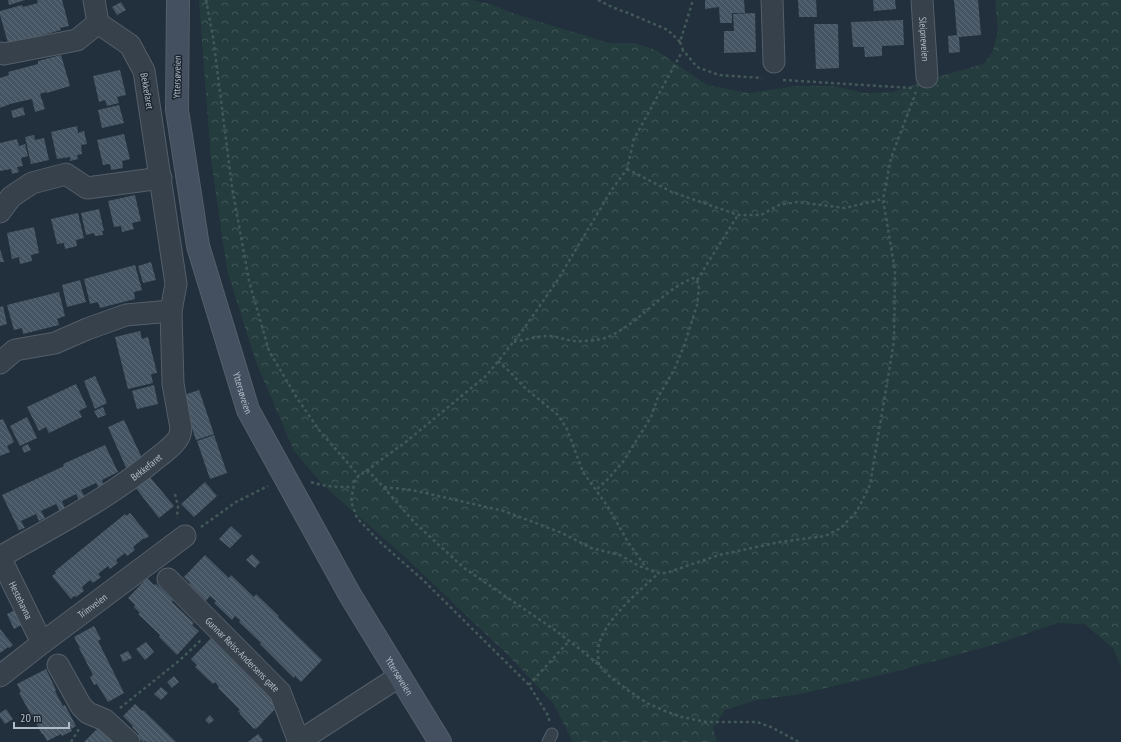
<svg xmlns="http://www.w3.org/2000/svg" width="1121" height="742" font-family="'PT Sans Narrow',sans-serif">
<defs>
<pattern id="forest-crowns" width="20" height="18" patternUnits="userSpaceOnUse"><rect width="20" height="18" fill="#243c3d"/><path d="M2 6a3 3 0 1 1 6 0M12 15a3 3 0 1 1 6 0" fill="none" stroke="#415658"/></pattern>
<pattern id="building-back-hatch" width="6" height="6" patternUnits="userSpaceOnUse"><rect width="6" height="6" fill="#465563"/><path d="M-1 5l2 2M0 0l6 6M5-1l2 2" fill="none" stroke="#5e6c78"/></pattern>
</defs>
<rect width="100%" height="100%" fill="#222f3c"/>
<!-- forest -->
<path fill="url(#forest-crowns)" d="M199,0H472L490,4L515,14L609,43H635L656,50L707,85L749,93L796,86H834L864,93L893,92L947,74L984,64L993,51L998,30L995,0H1121V667L1113,648L1084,624L1057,623L1000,643L894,672L796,695L757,700L725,710L713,728L717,742H573L553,703L508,655L405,557L324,486L294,451L256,362L227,270L211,160Z"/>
<!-- building -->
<path fill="url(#building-back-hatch)" d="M8,0H25L9,5Z
M37,0H62L69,26L60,28L61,30L17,42V40L8,43L0,15V11L22,5L23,7L38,3Z
M705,0H744L745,13H732V23H720L719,7L705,9Z
M798,0H816L817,17H799Z
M873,0H895L896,9L874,11Z
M954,0H978L981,35L959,37L960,52L949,53L948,36L957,35Z
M121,2L126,10L117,15L112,7Z
M755,13L756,52L724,53V31H734L733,14Z
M903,20L904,45L882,46V56L865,57L864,47H853L851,22Z
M814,24H838L839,68L816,69Z
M61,55L70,86L47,93L46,92L40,94L45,109L35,112L32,99L10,104L0,108V78L9,75L8,72L38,64V61Z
M120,70L126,95L117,97L119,103L107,106L105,100L99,102L93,76Z
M119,105L124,123L102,128L98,110Z
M23,107L25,115L13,118L11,111Z
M77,126L78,133L84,131L87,144L81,145L82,154L77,155L78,159L70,161V157L57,159L51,132Z
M124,134L130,159L122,161L123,168L111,170L110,164L103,165L97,140Z
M34,135L35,140L44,138L49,160L31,164L25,137Z
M17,139L19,146L25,144L28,156L21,158L23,166L17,167L19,172L12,174L11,169L0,171V143Z
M135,195L141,221L132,223L134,229L122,232L121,226L114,227L108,201Z
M99,209L104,231H102L103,235L95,236L94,233L86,235L81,213Z
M78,213L84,238L76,240L77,246L65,249L64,243L57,244L51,219Z
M34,227L39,253L31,255L32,261L20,264L19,257L12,259L7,233Z
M0,249L4,262H0Z
M151,262L156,280L143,283L138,266Z
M135,265L142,290L134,292L135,299L100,308L98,302L90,304L84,279Z
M80,280L86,302L67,307L62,285Z
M59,292L65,316L57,319L59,325L23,334L22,328L14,330L7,305Z
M3,306L7,324L0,326V307Z
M140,331L142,339L148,337L157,373L151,374L153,383L128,389L115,337Z
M95,376L107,403L95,409L84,381Z
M76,384L87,407L79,411L82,417L49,433L46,427L39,431L27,407Z
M154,385L158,404L137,409L132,391Z
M199,390L214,434L196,440L181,396Z
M103,407L106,415L98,418L94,411Z
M27,417L37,438L20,446L10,426Z
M3,419L14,442L7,446L10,452L0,456V420Z
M124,420L144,462L127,470L108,427Z
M214,435L227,473L210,479L197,441Z
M28,444L31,450L24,453L22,447Z
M105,445L118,472L102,480L105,488L100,490L96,483L81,490L85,497L79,500L76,494L62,501L65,509L60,511L56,504L41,511L45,518L39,521L36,514L21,521L25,528L19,530L2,495L64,466L63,464Z
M149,476L174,506L159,518L135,487Z
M205,482L217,496L194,517L181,504Z
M130,513L149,536L145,539L144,538L133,547L135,550L127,556L125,553L116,560L118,563L110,569L108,566L98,574L101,577L93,583L90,580L82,587L84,591L76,597L74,596L71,599L52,576L56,573L55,571L125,514L126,516Z
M231,526L242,536L230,548L219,539Z
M252,554L260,562L255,568L246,560Z
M205,555L229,578L231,575L254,597L256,594L279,616L278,617L322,660L301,682L295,676L294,678L260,644L261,643L239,622L240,620L235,616L232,620L214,603L216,601L210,596L206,601L189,584L190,583L184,577Z
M147,578L154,585L156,584L173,600L172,602L194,623L192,625L199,631L177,655L159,637L160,635L138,614L140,613L134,607L135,605L128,598Z
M15,610L23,624L14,629L7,614Z
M94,626L101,639L98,641L124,693L108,702L97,684L94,685L90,677L93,675L79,648H80L74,637Z
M0,629L13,645L9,648L8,647L0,653Z
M213,636L237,659L278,706L256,729L255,728L254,729L240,714V713L238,711L240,710L218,688L219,687L215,682L213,684L195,667L197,665L191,659Z
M146,642L154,652L145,660L136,649Z
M128,651L132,658L123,662L120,655Z
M46,669L56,690L55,691L59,699L63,706L65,705L76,726L71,729L72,731L62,736L61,734L47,741L43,734H42L19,693L21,692L17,684Z
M174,676L179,682L172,688L167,682Z
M161,687L168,693L161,700L154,694Z
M135,704L142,711L143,710L176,742H147L146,741L143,742L137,736L139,734L132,727L133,726L123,716Z
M6,709L13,719L5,724L0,717V713Z
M210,715L214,720L209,724L205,720Z
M100,726L117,742H84Z
M258,734L263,740L261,742H248Z"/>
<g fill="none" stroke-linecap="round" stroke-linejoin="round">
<defs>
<path id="lane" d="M548,742L552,734"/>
<g id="street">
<path d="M772,0L774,62"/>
<path id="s1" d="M922,0L927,77"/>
<path d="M0,53L4,54L77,40L98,23"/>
<path d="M0,212L11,197L32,183L66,174L87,188L161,178"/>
<path d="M0,363L15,350L55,343L87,329L126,315L171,311"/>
<path id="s2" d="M0,557C54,526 110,498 157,458C164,453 178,442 180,434C181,432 180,430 181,428L173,384L171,311L176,284L144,71L130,45L98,23L94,0"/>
<path id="s3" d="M0,557L42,643"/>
<path id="s4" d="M168,579L280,692L299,742"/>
<path d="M58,665L81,706L88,713L105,720L129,742"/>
<path id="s5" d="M0,676L42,643L185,536"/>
<path d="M298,742L400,676"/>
</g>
<g id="secondary">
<path id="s6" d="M178,0L177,110L198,246L248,410L350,595L440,742"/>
</g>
</defs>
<!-- lane casing -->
<use href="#lane" stroke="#545f6a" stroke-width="13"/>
<!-- street casing -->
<use href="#street" stroke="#545f6a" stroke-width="23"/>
<!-- secondary casing -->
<use href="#secondary" stroke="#545f6a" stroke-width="24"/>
<!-- path -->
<path stroke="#42595a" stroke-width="2.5" stroke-dasharray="3 3" stroke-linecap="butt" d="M206,0L213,37L232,187L249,281L269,351L297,398L319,430L359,476
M598,0L614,8L628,13L668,30L680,42L693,0
M680,42L683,50
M783,80L912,88
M627,169L672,192L738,215H761L779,205L797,202L845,208L883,199
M697,280L738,215
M514,342C523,340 539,336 547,336C557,336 565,340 574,341C583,342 600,340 608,337C640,323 660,292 693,278L697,280L699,288L697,305L684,346L674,370L658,397L651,417L623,462L608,479L596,490
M498,361L510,372L525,388L558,415L567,429L583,472L608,507L628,542L647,569
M367,470L377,480L415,523L464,568L552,628L581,650L599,665L608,675L629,691L647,703L665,711L682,717L706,722H757L771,727L799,742
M311,482C325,487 338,487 354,487
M384,487L412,490L504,511L562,533L591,548L620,555L639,566L659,573H666L719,555L780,542L825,536L841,528L857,511L870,485L894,341L895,271L883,199L891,158L916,92
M175,494L178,506L177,518
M201,527L236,502L268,486
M599,665C599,660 597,654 598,649C601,623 639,591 659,573
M529,685L569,641
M120,708L180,660L202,639
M549,721V717L529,685L422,579L380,542L357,518L351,501L355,479L407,441L487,375L523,330L557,281L611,191L627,169L634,139L683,50L697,67L719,75L762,78
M71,742L79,729"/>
<!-- lane -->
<use href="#lane" stroke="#36414c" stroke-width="11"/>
<!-- street -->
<use href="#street" stroke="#36414c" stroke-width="21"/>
<!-- secondary -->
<use href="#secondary" stroke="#44505f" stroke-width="22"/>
</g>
<g text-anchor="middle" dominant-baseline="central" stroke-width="3" stroke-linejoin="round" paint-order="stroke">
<!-- street labels -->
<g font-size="10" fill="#b1bcc8" stroke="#1b2631">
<text stroke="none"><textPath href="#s1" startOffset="39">Sleipneveien</textPath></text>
<text transform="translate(177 77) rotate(-89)">Yttersøveien</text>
<text transform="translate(147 91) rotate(80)">Bekkefaret</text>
<text stroke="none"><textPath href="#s6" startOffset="401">Yttersøveien</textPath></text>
<text stroke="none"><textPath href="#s2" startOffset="172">Bekkefaret</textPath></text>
<text stroke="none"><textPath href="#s3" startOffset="48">Hestehavna</textPath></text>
<text stroke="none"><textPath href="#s5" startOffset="116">Trimveien</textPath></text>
<text stroke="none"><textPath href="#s4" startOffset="106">Gunnar Reiss-Andersens gate</textPath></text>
<text stroke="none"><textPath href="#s6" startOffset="725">Yttersøveien</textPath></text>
</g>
</g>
<!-- scale -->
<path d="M14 722v6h55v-6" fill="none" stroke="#b1bcc8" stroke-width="2"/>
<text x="20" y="722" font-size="12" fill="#b1bcc8" stroke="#1b2631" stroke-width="3" paint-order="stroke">20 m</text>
</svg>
